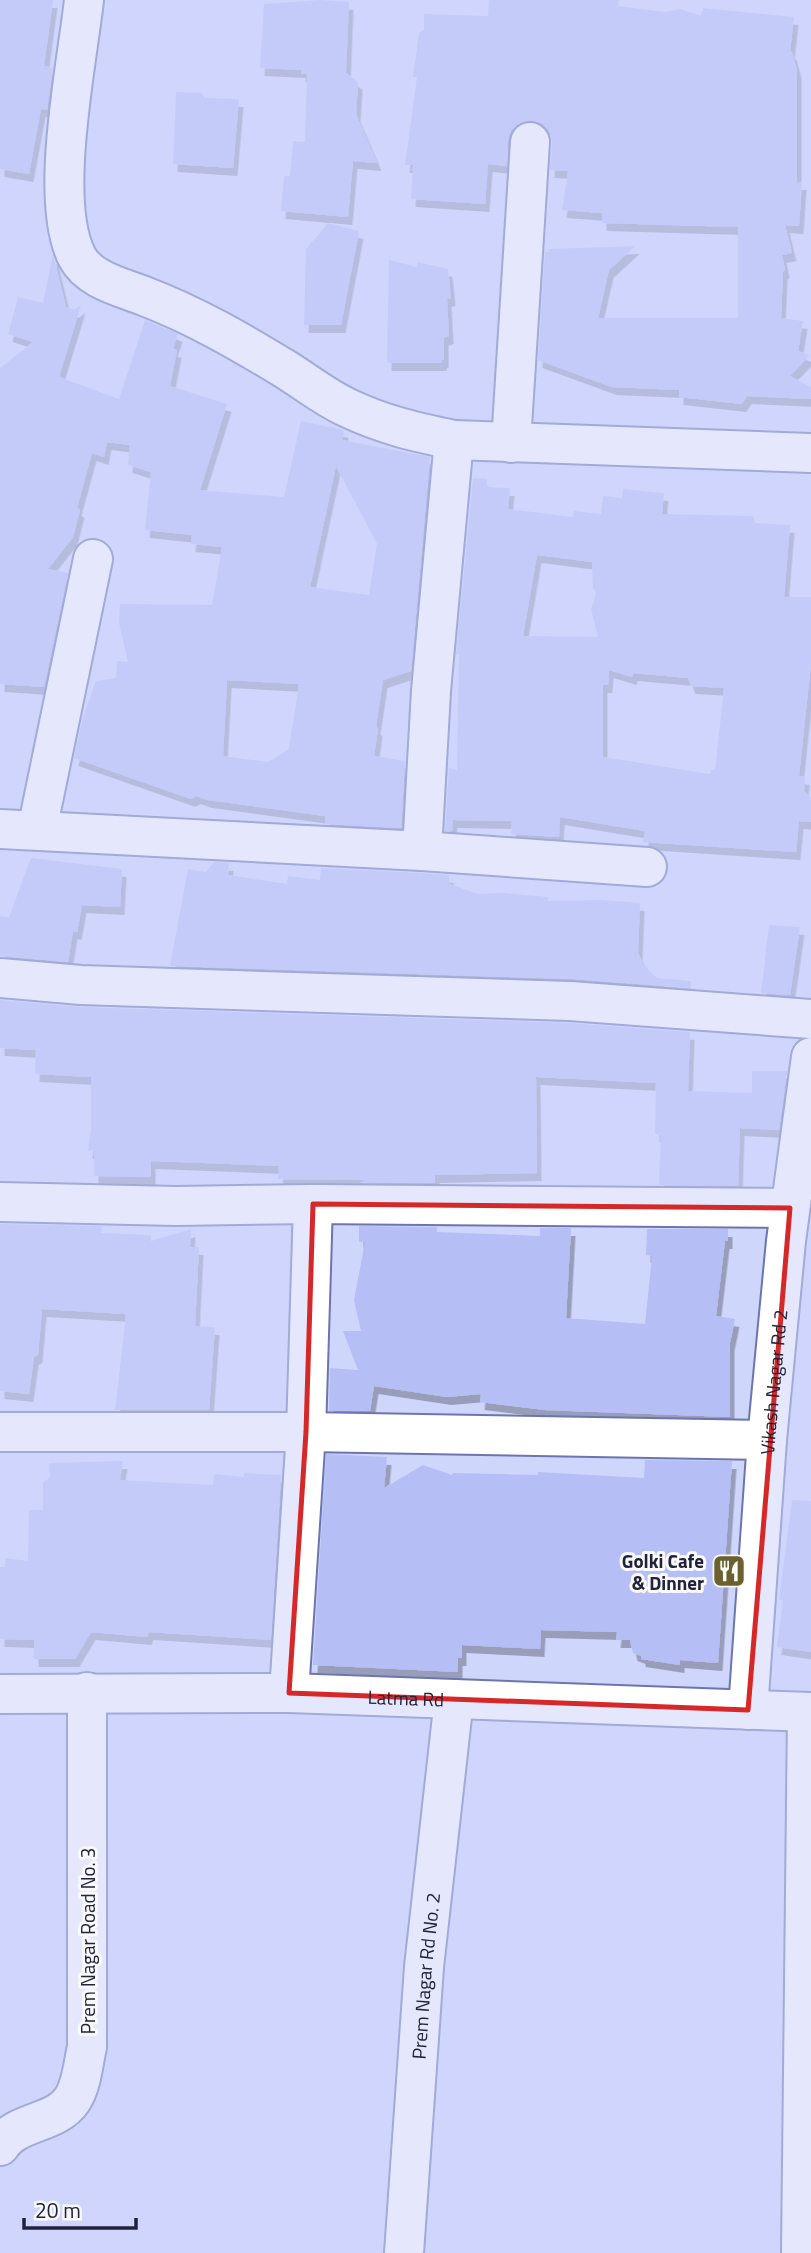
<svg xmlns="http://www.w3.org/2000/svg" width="811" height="2253" font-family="'Titillium Web',sans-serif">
<defs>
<filter id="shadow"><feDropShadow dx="4.5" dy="8" stdDeviation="0" flood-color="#0004"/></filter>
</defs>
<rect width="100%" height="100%" fill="#cfd6fc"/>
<!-- building -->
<path fill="#b6bff5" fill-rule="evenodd" filter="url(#shadow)" d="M0,0H53L44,66L53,68L47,110L41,109L29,174L0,169Z
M320,0L349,2L346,73L358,82L356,114L377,163L353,161L348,217L281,211L284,176H290L293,141L305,142L307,74H301V70L260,68L264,4Z
M489,0H619L618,6L665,12L680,9L701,16L703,8L794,17L790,51L792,52L797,70V182H802L799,226L785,225L792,253L782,255L785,270L783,272L781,318L803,321L798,351L810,355L790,376L811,387V399L747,396L742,404L679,397V390L612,387L538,360L545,252H549V249L635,246L609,270L598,318H738V227L602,223V213L562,210L568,171L550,170L552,143L550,133L543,124L532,120L520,123L511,130L508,141L507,166L488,164L485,204L411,199L413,165H405L417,77H413L419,33L424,30V14L488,16Z
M176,92L202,93L204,98L239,99L233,168L173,164Z
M328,223L359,231L341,325H304L306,249Z
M53,254L66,307L74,310L81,305L59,377L119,399L145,320L178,334L173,349L177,350L170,386L227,404L200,490L284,497L301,421L344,430L342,440L430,457L411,671L383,680L376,726L378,729L374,756L405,761L401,828L325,824V816L208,800L196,796L191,799L74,758L83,717L96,681L116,678L117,661L128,662L119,623L120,604L212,605L222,547L191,544L192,535L145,530L151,472L128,465L130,445L107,442L104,457L92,453L77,508L80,510L73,537L48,569L68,573L44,687L0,684V368L33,342L8,334L18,297L43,303ZM336,466L377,543L369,595L310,587ZM227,680L299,684L289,749L268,762L223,756Z
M389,260L417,267V262L448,269L451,298L447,299L449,336L444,338V360H442V363H387Z
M473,478L487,479V487L510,488L508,509L573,517L574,511L601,514L603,496L622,498L623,489L664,493L662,514L753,516L755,523L790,525L784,597H811V663L799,776L805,777L804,791L811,797V822L799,821L796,852L643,842L645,831L560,817L559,837L511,834L512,821L453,820L452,831H445L449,768L457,770L459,654L456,655ZM537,555L592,562L593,588L596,594L591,609L598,637L523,636ZM609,670L632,677L633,673L688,678L691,686L724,688L715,770H711L710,774L603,757V685H608Z
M31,858L122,869L120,907L82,905L77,932L73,931L68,962L0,956V916L9,917Z
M214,862L229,863L228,875L287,884L288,876L320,880L321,868L421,873L449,875V884L478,894L503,893L548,897V901L601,900L640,903L638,953L643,964L657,978L691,981V988L572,979L170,966L188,869L206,872Z
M769,925L800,927L790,995L761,993Z
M0,1000L80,1007L569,1023L690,1032L688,1091L752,1093V1071H787L779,1130L740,1128L738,1186L659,1185L661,1135L655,1134L656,1083L536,1077L537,1173L435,1175V1183H360L367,1180L278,1179L279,1166L151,1161V1177L94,1176V1150L88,1151L91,1128V1077L35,1074L36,1050L0,1048Z
M0,1224L102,1226L101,1233L151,1235V1241L191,1229L190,1247H199L195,1326L215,1327L209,1410H115L126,1314L42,1309L38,1355L34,1357L29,1394L0,1391Z
M359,1226L437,1227V1232L540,1236V1228H571L566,1318L645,1324L652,1256L646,1255L647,1229H728V1241H725L716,1316L735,1319L730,1343V1417L545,1410L480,1402L481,1394L447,1397L374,1386L370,1411H329L330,1368L358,1370L343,1331H361L354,1300L365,1242H359Z
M326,1454L387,1457L384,1488L423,1465L452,1475L453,1473L538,1475V1472L644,1478L645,1460L732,1461L718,1663L680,1660V1665L641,1659V1656L633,1653L630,1640H616L617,1632L541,1630L540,1649L462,1645V1658H458V1672L313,1665Z
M123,1461L120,1480L213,1485L214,1474L244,1477V1473L281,1475L271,1640L149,1632L147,1637L91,1632L75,1659H34V1640L0,1639V1567H5L6,1558L28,1561L29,1510H43V1483L50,1477L49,1463Z
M792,1500L811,1501V1652L777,1647L783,1600H779Z"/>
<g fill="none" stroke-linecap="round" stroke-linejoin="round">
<defs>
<g id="minor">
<path d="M84,0C77,64 48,200 77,257C89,280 121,287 144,296C194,315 239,341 285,369C306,382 326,398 348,408C384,425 415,432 454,440"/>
<path d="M511,443L530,142"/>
<path d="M0,829L422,851L647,867"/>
<path d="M37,830L93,559"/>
<path d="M422,851L431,691L454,440L811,453"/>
<path d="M0,978L81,985L570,1001L811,1019"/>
<path d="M0,1202L176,1206L313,1204L790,1208"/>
<path d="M0,1432H306L767,1440"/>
<path d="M289,1693L306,1432L313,1204"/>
<path id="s1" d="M0,1694L289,1693L811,1712"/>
<path id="s2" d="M748,1710L767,1440L786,1241L811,1057"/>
<path d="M0,2146C16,2120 55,2125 72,2100C82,2085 83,2064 87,2047V1692"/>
<path id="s3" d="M404,2253L424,1967L454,1699"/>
<path d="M801,2253L807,1712"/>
</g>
</defs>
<!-- minor casing -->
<use href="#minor" stroke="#6c75af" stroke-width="42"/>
<!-- minor -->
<use href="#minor" stroke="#fff" stroke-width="38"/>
</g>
<!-- marked area -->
<path d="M0 0H811V2253H0ZM313,1204L790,1208L748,1710L289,1693L306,1432Z" fill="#cfd6fc" fill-opacity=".55" fill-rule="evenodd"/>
<path fill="none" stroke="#d62828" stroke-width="5" stroke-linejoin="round" d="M313,1204L790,1208L748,1710L289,1693L306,1432Z"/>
<!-- icons -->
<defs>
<symbol id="restaurant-square" viewBox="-11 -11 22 22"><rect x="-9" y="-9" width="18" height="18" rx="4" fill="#6c612e" stroke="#f9f9f9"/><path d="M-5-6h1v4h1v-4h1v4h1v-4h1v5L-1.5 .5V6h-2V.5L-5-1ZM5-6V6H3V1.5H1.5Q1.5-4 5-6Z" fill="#fff"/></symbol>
</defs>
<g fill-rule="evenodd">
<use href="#restaurant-square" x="710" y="1552" width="38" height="38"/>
</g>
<g text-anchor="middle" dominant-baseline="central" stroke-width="6" stroke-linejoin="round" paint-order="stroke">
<!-- street labels -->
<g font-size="19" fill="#20233b" stroke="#f9f9f9">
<text stroke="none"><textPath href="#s2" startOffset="329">Vikash Nagar Rd 2</textPath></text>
<text stroke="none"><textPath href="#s1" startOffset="406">Latma Rd</textPath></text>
<text transform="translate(87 1941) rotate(-90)">Prem Nagar Road No. 3</text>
<text stroke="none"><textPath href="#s3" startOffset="278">Prem Nagar Rd No. 2</textPath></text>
</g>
<!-- poi labels -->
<g font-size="19" font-weight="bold" fill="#20233b" stroke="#f9f9f9" text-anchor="end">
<text x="704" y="1560">Golki Cafe<tspan x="704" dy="22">&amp; Dinner</tspan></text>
</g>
</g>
<!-- scale -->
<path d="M24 2218v10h112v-10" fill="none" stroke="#20233b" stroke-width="3.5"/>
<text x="35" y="2218" font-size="21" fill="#20233b" stroke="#f9f9f9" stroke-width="5" paint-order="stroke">20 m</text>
</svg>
